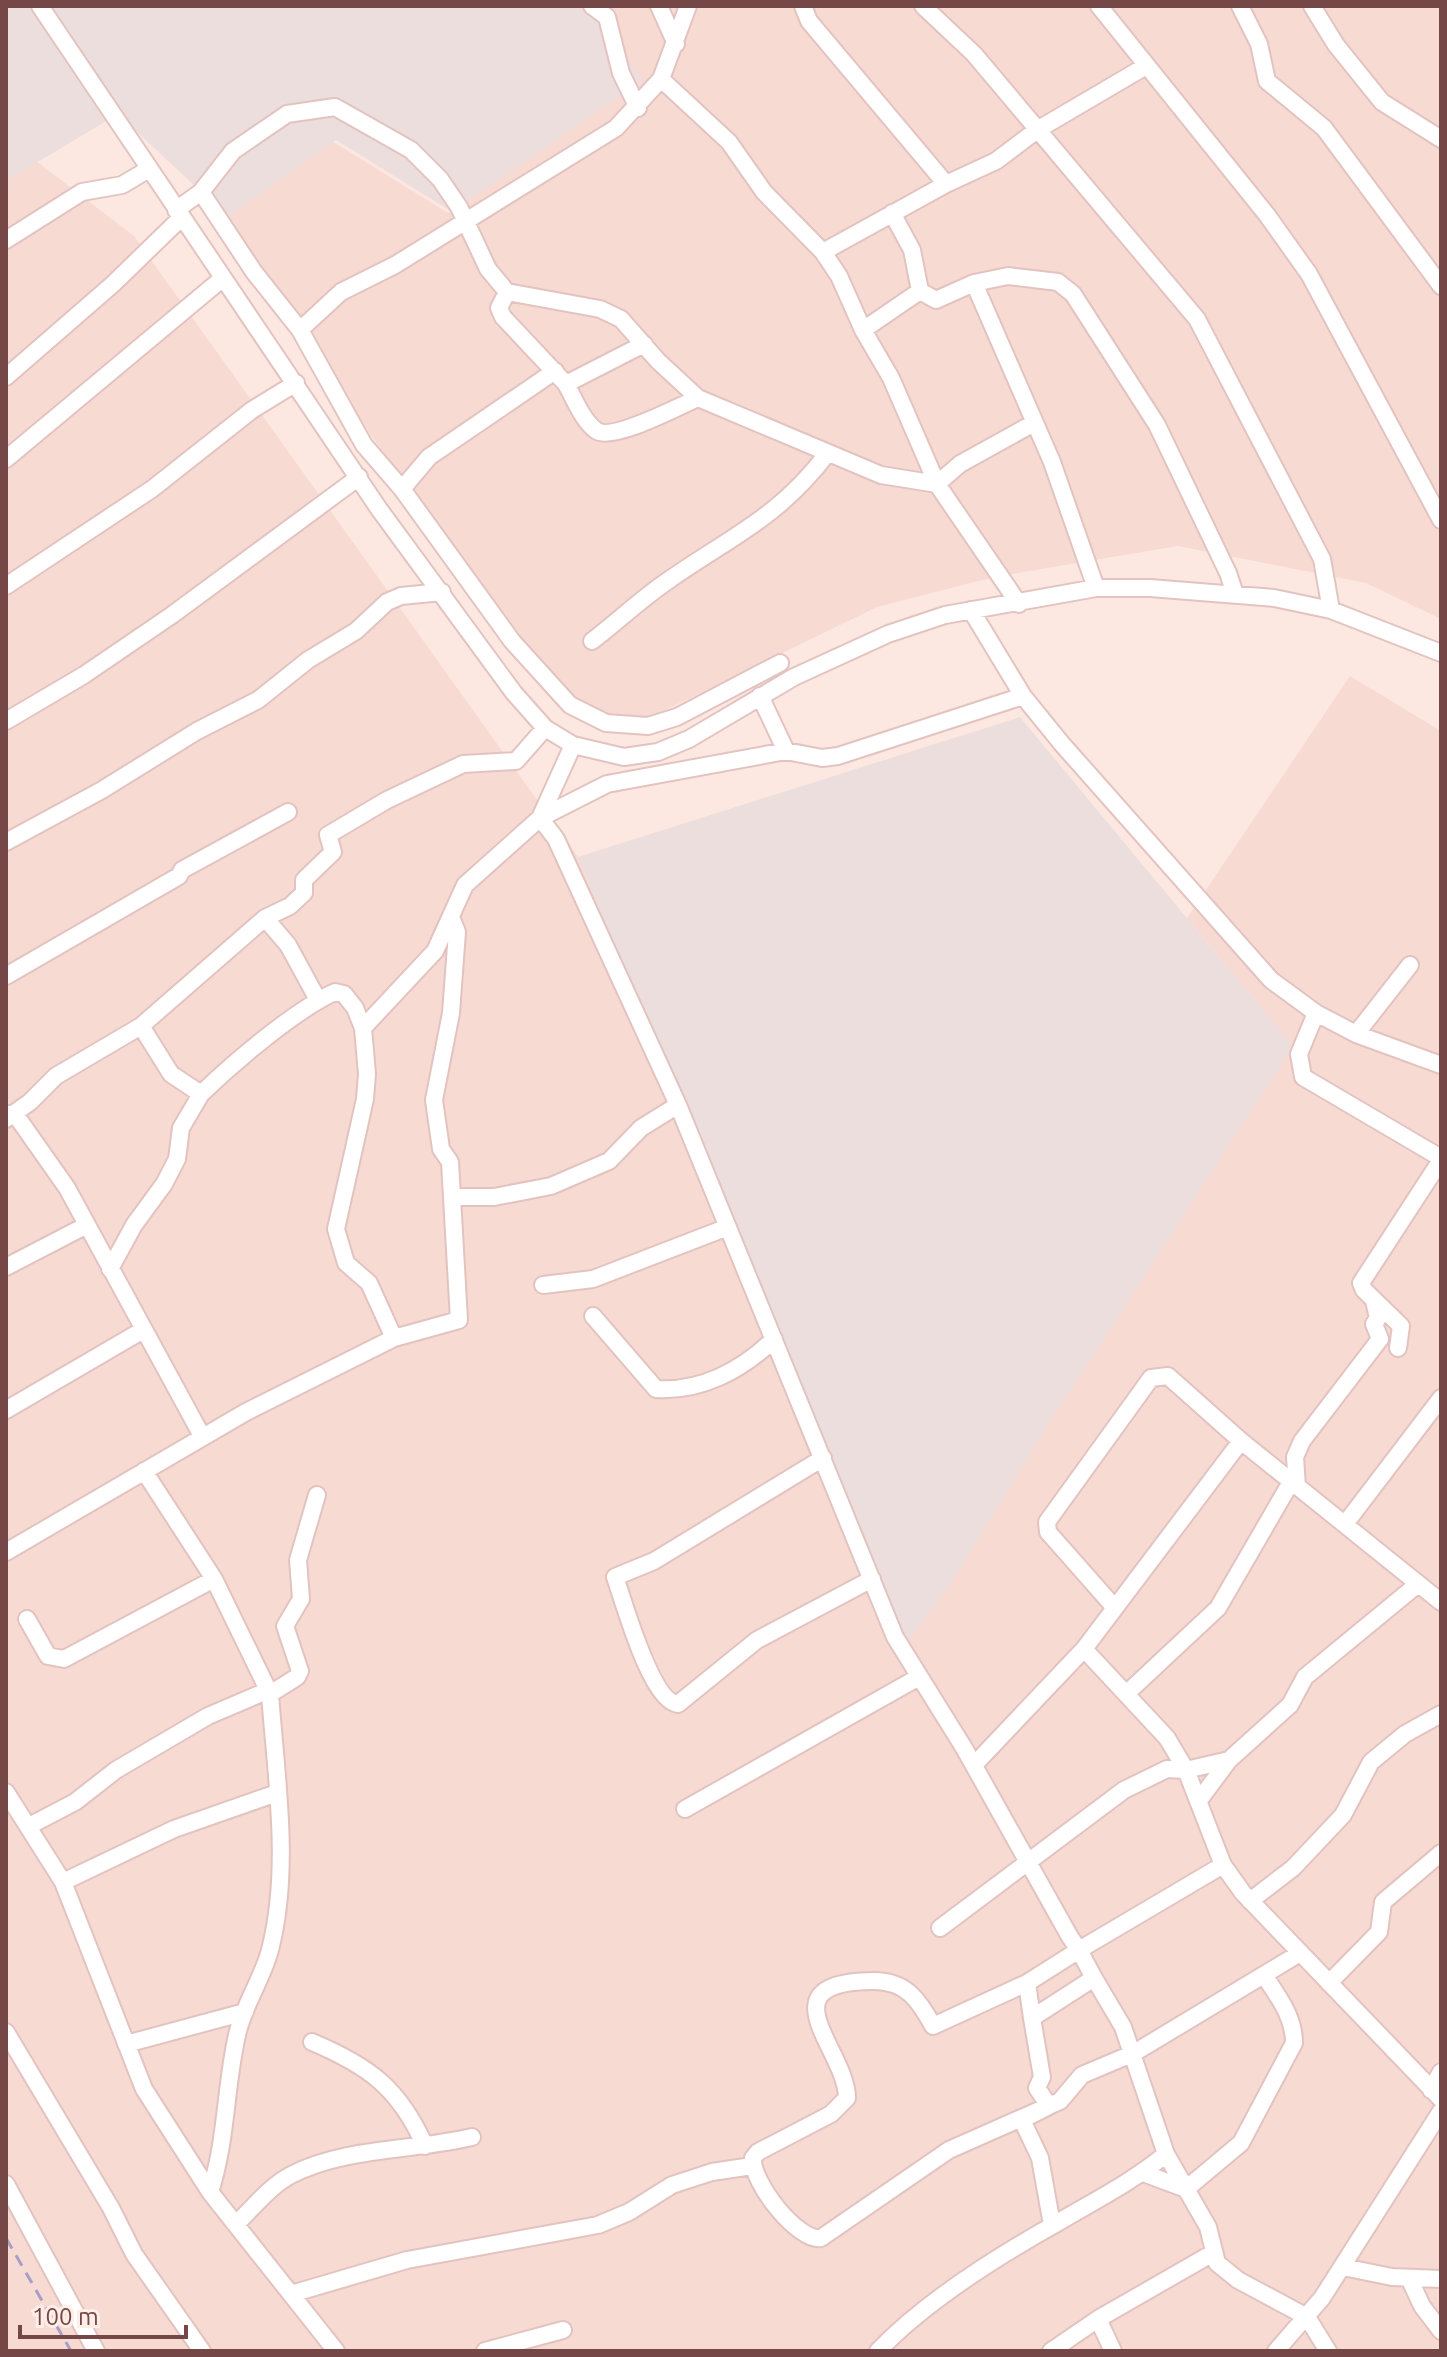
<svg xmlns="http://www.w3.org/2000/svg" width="1447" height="2357" font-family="Ubuntu,sans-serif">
<rect width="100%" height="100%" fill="#fde8e1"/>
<!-- residential -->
<path fill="#f7dad2" d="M587,6H1441V619L1366,583L1178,546L994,577L877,607L643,721L576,708L527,664L223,218L332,141L448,213L638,82Z
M10,141L134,236L578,857L903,1649L962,1566L1042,1434L1293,1046L1187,918L1350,676L1441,731V2351H6V143Z"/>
<!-- industrial -->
<path fill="#ebdedd" d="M6,6H585L643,80L452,212L336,140L228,217L118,114L6,181Z
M1020,717L1293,1046L1042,1434L962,1566L903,1649L578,857Z"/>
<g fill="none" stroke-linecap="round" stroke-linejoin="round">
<defs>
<path id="minor" d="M40,6L379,509L514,693L545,728L573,745L624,757L658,752L689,739L794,677L888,634L945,615L1096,588H1150L1274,598L1331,610L1441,653
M592,6L607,17L621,73L638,108
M659,6L676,44
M803,6L809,21L946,184
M923,6L974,54L1197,319L1322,559L1331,610
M1099,6L1267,215L1309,274L1441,520
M1240,6L1259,44L1267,81L1324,128L1441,286
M1312,6L1336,45L1382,102L1441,139
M661,79L729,142L764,192L823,252L839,276L863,330L891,378L937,484L1019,604
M201,192L254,272L300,330L364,445L402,489L512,641L570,705L606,723L648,726L677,717L780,663
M176,210L201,192L233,151L287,114L335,107L411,150L440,179L459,207L488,269L507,292L600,309L621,319L658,361L698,398L881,475L937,484L960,464L1034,423
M892,213L912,250L920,291
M6,240L82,192L122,185L149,169
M823,252L946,184L996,161L1037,130L1146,66
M974,283L1052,462L1096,588
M507,292L499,308L503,317L566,384L644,344
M300,330L341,292L395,265L616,128L661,79L688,6
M863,330L920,291L936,300L974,283L1008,276L1058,282L1073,294L1157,425L1228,573L1235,594
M6,377L113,284L182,217
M566,384C574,398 583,422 597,431C614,441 679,406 698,398
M6,459L223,278
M402,489L429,457L555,371
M6,586L152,489L252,410L296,383
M971,610L1023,696L1062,744L1271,980L1316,1013L1299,1054L1303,1077L1441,1158
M592,641C617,622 642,598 669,580C732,536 778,518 827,454
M760,696L786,751
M6,721L84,675L172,615L359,477
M540,818L556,839L678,1105L895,1637L964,1748L1070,1937L1079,1950L1223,1865L1243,1893L1441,2099
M540,818L573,745
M6,842L102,790L197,731L258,700L308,660L356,631L387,602L401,596L442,592
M265,918L288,945L318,1000
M6,976L179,876L182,870L288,812
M1316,1013L1356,1034L1441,1065
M363,1028L435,951L465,885L540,818L607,784L786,751L822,758L838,756L1023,696
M1356,1034L1410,965
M201,1094C233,1063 295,1010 335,992L344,994L355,1008L363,1028L367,1074L365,1099L336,1229L346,1263L369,1283L394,1338
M6,1114H15L67,1188L202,1436
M6,1119L30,1102L56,1076L141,1026L265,918L290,906L304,893V880L333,852L328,835L387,800L463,764L516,761L545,728
M452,1197H494L551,1186L609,1161L641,1128L678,1105
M6,1267L87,1225
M110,1269L134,1225L164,1184L177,1159L181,1128L201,1094L171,1074L141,1026
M543,1285L593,1279L728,1227
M593,1316L656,1389C701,1392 742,1370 774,1339
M1398,1348L1401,1326L1364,1290L1361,1283L1441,1160
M6,1410L143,1330
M823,1458L654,1561L615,1577C624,1602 651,1702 678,1704L757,1640L872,1579
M144,1471L214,1579L270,1694
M1297,1487L1295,1457L1302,1441L1380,1339L1374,1324L1378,1318L1374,1301
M1345,1524L1441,1398
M6,1552L246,1412L394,1338L459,1320L450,1162L441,1149L434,1100L451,1013L457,932L451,917
M1115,1608L1048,1532L1047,1522L1151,1378L1168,1376L1241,1441L1441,1602
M27,1619L48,1656L64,1659L214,1579
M1084,1649L1167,1738L1186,1770L1223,1865
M1126,1694L1218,1608L1291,1482
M974,1765L1084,1649L1241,1441
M6,1792L63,1882L144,2089L210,2192L336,2351
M1200,1799L1229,1760L1290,1705L1305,1677L1418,1584
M685,1809L919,1677
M29,1826L75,1802L116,1770L208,1716L269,1690
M63,1882L174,1829L277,1793
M1250,1901L1293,1868L1343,1815L1371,1762L1405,1734L1441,1714
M940,1928L1124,1790L1167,1769L1186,1770L1229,1760
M1094,1978L1123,2027L1166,2154L1208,2227L1217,2263L1238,2280L1307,2317L1328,2351
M1027,1983L933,2026C919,2000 906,1981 874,1981C762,1982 847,2050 847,2098L831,2114L758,2152L753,2158C751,2182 798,2242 821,2238L949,2150L1060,2101L1082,2075L1134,2053L1300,1953
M1329,1983L1379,1932L1383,1902L1441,1853
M1032,2018L1027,1983L1079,1950L1094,1978L1032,2018L1042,2077L1037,2088L1049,2106L1022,2120L1040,2158L1052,2225
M6,2032L111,2208L134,2254L202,2351
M312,2042C369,2066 399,2088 425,2146
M126,2044L245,2012
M1431,2090L1441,2072
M1143,2173L1186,2189L1241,2143L1294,2043C1294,2016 1278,1997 1264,1975
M6,2184L96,2351
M210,2192C227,2139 225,2088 237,2035C243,2006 262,1980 270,1950C291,1868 276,1777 270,1694L297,1677L300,1671L285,1626L301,1599L298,1560L317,1495
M236,2224C253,2208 270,2186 291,2175C345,2147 414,2151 472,2137
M1343,2267L1392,2277L1441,2279
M1409,2278L1422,2306L1441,2331
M291,2294L407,2260L598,2225L629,2212L672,2185L712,2172L752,2166
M1098,2319L1113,2351
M485,2351L563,2330
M878,2351C924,2303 998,2256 1057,2223C1094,2201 1132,2182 1166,2154
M1051,2351L1098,2319L1213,2253
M1276,2351L1322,2298L1441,2111"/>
</defs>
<!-- minor casing -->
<use href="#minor" stroke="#e3c3c0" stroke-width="20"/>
<!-- minor -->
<use href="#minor" stroke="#fff" stroke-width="16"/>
<!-- rail -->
<path stroke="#a7a0c6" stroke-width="3" stroke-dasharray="12 8" stroke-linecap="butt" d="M6,2238L71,2351"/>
</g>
<!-- border -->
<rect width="1447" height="2357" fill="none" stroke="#754747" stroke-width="16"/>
<!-- scale -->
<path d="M20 2325v12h166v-12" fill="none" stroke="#754747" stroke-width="4"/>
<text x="32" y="2325" font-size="24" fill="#754747" stroke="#ffeee8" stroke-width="6" paint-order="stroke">100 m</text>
</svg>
